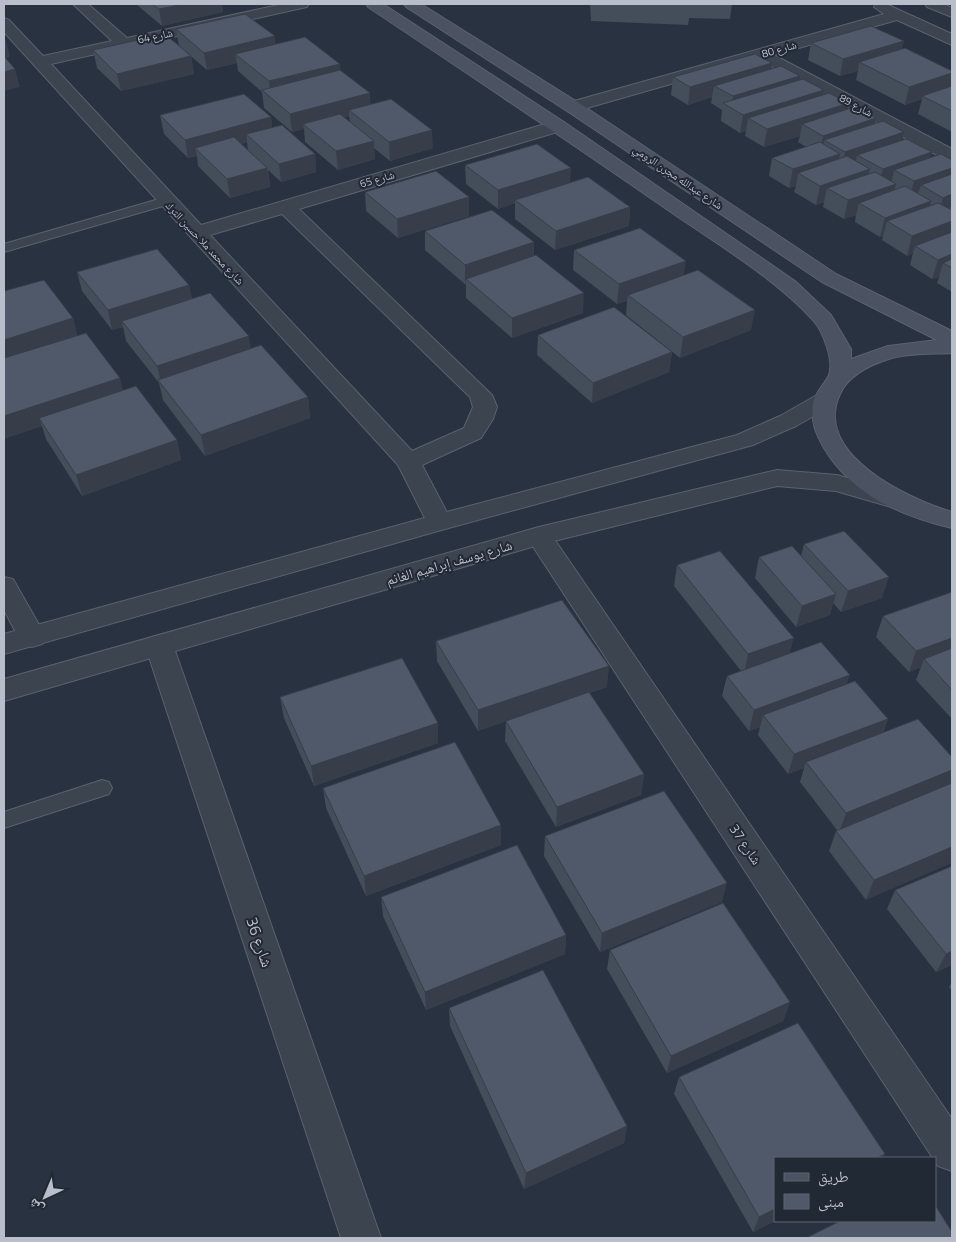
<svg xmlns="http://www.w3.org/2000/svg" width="956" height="1242" font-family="'Titillium Web','Noto Naskh Arabic',sans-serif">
<rect width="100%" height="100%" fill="#283240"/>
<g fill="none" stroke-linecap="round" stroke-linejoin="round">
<defs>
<path id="service" d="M166,197L170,198L172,201L170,204L4,252V244Z
M102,780L109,782L112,788L109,794L4,828V812Z"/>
<path id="minor" d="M73,4H88L127,38L283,4H309L307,7L302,8L51,64L201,225L552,122L558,121L564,122L567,126L564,130L299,209L492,395L497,407L493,419L481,438L422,465L452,522L448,528L439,530L430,528L398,465L4,32V18L9,20L43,56L112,41ZM282,214L470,397L473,407L464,428L412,451L210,235Z
M876,4H886L952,34V45L897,20L774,55L952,149V161L946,160L758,59L573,112L567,111L565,107L567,103L884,14L874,7Z
M925,4H944L952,8V17L927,7Z
M539,527L548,530L952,1119V1171L938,1166L530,542L526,536L530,530Z
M4,577L13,579L17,586L46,637L42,644L32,647L22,644L4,610Z
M159,635L169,638L173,645L381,1238H341L145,645L149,638Z"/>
<path id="tertiary" d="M825,393L833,395L836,400L833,405L796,426L753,445L445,529L4,654V634L439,514L737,435L780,416L817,395Z
M777,470L837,475L907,495L911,501L907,507L898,509L836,491L777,486L542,544L4,701V679L539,527Z"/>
<path id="secondary" d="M366,4H383L564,122L795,281L831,315L851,349V359L888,346L937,340L822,282L567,111L406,7L404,4H421L579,103L836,274L952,331V353C932,354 911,353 892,358C872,364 849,374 840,394C812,454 908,499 952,512V528C901,516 852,495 824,448C815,432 811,422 813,404C815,392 825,384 829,375C834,360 823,331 813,320C771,275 715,243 665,208C567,140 467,73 368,7Z"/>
</defs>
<!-- service casing -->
<use href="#service" stroke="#5a626d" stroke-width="2"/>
<!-- minor casing -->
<use href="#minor" stroke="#5a626d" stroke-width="2"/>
<!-- tertiary casing -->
<use href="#tertiary" stroke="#5a626d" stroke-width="2"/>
<!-- secondary casing -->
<use href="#secondary" stroke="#5a626d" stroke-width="2"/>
<!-- service -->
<use href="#service" fill="#3c4450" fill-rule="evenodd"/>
<!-- minor -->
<use href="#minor" fill="#3c4450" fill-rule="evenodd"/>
<!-- tertiary -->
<use href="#tertiary" fill="#3c4450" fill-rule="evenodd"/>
<!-- secondary -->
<use href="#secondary" fill="#4b5363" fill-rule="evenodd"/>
</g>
<!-- wall -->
<path fill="#444d5a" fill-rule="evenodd" d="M136,4H222L223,12L162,26Z
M590,4H732L730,19L689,18L688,25L591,21Z
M176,29L276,44L340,71L370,93V105L433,148L390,161L374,148L375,159L338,170L305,142L304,129L292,132L264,108L262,92L238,71L237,63L207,70L179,46ZM349,116L350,122L344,118Z
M811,43L902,49L952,71V132L918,114L922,99L905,105L856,80L858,71L840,76L808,60Z
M93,50L191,56L194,74L121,91L97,68Z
M772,63L771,69L824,90L823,95L848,109L876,118L875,124L904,132L902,140L930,158L952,160V292L937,283L939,277L932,279L910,265L913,253L907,256L882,240L883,236L880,237L855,222L856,215L844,219L823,207L824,202L816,205L794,192L796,186L789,188L769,176L772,158L806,147L798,142L800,136L764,147L745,136L746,131L740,133L721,121L722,110L711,103L712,97L688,105L671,95L673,77Z
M160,115L271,117L272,128L315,154L316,172L281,182L268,170L270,187L230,198L198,166L197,156L188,158L164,134ZM247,142L248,151L241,144Z
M465,165L570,183L630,207L629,226L555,250L515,219V203L498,209L466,184Z
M365,192L469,216L398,238L366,211Z
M425,231L534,242V256L583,313L512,338L466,298V285L425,250Z
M574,250L684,275L751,330L680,358L626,315L627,301L617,304L573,270Z
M77,272L189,285L192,299L308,397L310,418L205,456L163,400L159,383L126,341L123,327L112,330L82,291Z
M4,291L73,318L77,335L123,390L177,440L181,460L82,496L46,439L42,426L6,438L4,433Z
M538,335L672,352L669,372L592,403L537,355Z
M804,544L882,598L841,612L833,603L830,615L796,627L755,578L759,557L801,556Z
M677,565L790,653L847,684L888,719L883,733L952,757L866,900L829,851L836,831L837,830L800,782L804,768L788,774L758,735L760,727L749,731L722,696L727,676L741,671L674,586Z
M952,592V719L916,680L921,667L909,672L876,637L883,616Z
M436,641L607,687L589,693L644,774L641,795L556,827L505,741L506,721L478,731L437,661Z
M280,697L438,743L314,786L284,718Z
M323,788L501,825V845L366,896L326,808Z
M545,836L722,902L600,952L544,856Z
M952,866V965L936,972L887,909L895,890Z
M381,897L566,935L565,954L426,1010L383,916Z
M610,950L790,1002L783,1021L667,1073L607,969Z
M952,981V991L949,987Z
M449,1008L627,1126L624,1143L524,1189L450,1026Z
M679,1077L885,1154L883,1158H775V1221L753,1232L674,1094Z"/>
<!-- shaded-wall -->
<path fill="#373e4a" d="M184,4H222L223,12L162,26L159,9Z
M275,36L276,53L235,54L237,63L207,70L204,53Z
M4,40H6L10,57L4,59Z
M904,41L900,58L859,62L858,71L840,76L843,59Z
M191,56L194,74L121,91L117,74Z
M772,63L769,81L714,86L712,97L688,105L690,87Z
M340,64L341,81L271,98L269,81Z
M15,69L20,87L4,91V72Z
M952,73V85L951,90L922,96V99L905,105L909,87Z
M800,76L797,94L731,108L733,96Z
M824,90L821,108L748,118L746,131L740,133L743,115Z
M370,93L371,111L349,110V116L308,128L303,124L304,129L292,132L290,114Z
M849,103L845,121L802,124L800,136L764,147L767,129Z
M271,117L273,136L246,134L247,142L202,154L195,148L197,156L188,158L185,140Z
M876,118L872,137L824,140L822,153L819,154L823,136Z
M432,130L433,148L390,161L389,142Z
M904,132L900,151L857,155L855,166L841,171L845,152Z
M374,141L375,159L338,170L336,151Z
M932,152L927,171L894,170L891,184L878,188L883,169Z
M315,154L316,172L281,182L279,164Z
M840,154L836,172L798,173L796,186L789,188L793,169Z
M267,168L270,187L230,198L227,179Z
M571,168L570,186L515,200V203L498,209V190Z
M952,168V185H921L917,197L909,200L914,181Z
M870,169L865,188H827L824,202L816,205L820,186Z
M896,184L891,203H859L856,215L844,219L848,200Z
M952,194V201L949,213L938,217L943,198Z
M469,197V216L398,238L397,219Z
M931,201L926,220L887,221L883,236L880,237L885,218Z
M630,207L629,226L555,250L556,231Z
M952,221V238L915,246L913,253L907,256L912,236Z
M534,242V262L466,279L465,285V265Z
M952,254V268L943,263L939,277L932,279L938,260Z
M686,261L683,280L628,295L627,301L617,304L619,284Z
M189,285L193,305L122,321L123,327L112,330L108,310Z
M584,293L583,313L512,338V318Z
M755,310L751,330L680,358L683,337Z
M73,318L78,338L4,362V340Z
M249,336L252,356L161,383L157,366Z
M672,352L669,372L592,403L593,383Z
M120,378L125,398L39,418L42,426L6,438L4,430V416Z
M308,397L310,418L205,456L201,435Z
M177,440L181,460L82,496L76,475Z
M889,577L882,598L841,612L848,591Z
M836,594L830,615L796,627L802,606Z
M794,638L788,658L744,675L748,654Z
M952,638V656L924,659L921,667L909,672L916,651Z
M609,666L607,687L478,731V710Z
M850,675L843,695L763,715L760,727L749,731L754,710Z
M888,719L880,739L806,762L804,768L788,774L794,754Z
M438,723V743L314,786L311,766Z
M952,770V785L839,833L846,813Z
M644,774L641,795L556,827L557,807Z
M501,825V845L366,896L364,876Z
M952,847V863L866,900L874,880Z
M727,883L722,902L600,952L602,933Z
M566,935L565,954L426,1010L425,992Z
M952,951V965L936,972L946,954Z
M790,1002L783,1021L667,1073L671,1056Z
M627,1126L624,1143L524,1189L526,1173Z
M885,1154L883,1158H877Z
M775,1209V1221L753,1232L759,1217Z"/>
<!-- building -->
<path fill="#4f5969" stroke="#373e4a" d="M152,4H184L159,9Z
M245,14L275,36L204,53L176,29Z
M871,26L904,41L843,59L811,43Z
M165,34L191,56L117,74L93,50Z
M305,37L340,64L269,81L235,54Z
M905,48L952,71V73L909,87L859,62Z
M755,54L772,63L690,87L673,77Z
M4,56L15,69L4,72Z
M781,66L800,76L733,96L714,86Z
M340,70L370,93L290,114L262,90Z
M803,79L824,90L743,115L723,103Z
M952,86V111L922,96Z
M829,93L849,103L767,129L748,118Z
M244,94L271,117L185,140L160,115Z
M391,99L432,130L389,142L349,110Z
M854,107L876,118L823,136L802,124Z
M340,114L374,141L336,151L303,124Z
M883,121L904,132L845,152L824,140Z
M282,125L315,154L279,164L246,134Z
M234,137L267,168L227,179L195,148Z
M906,139L932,152L883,169L857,155Z
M820,142L840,154L793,169L772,158Z
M537,144L571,168L498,190L465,165Z
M941,154L952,160V168L914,181L894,170Z
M847,156L870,169L820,186L798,173Z
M436,171L469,197L397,219L365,192Z
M875,172L896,184L848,200L827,188Z
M952,174V194L943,198L921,185Z
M588,177L630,207L556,231L515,200Z
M905,186L931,201L885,218L859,203Z
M938,203L952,210V221L912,236L887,221Z
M492,210L534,242L465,265L425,231Z
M640,228L686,261L619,284L574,250Z
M952,232V254L938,260L915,246Z
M157,249L189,285L108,310L77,272Z
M536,255L584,293L512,318L466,279Z
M952,259V268L943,263Z
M698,270L755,310L683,337L628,295Z
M44,280L73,318L4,340V291Z
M210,293L249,336L157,366L122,321Z
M614,307L672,352L593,383L538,335Z
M86,333L120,378L4,416V358Z
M261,345L308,397L201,435L158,380Z
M136,386L177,440L76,475L39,418Z
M844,531L889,577L848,591L804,544Z
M792,546L836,594L802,606L759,557Z
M720,551L794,638L748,654L677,565Z
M952,592V638L916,651L883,616Z
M562,600L609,666L478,710L436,641Z
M821,642L850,675L754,710L727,676Z
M952,648V690L924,659Z
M402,658L438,723L311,766L280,697Z
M855,681L888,719L794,754L763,715Z
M589,692L644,774L557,807L506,721Z
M918,719L952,757V770L846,813L806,762Z
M455,742L501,825L364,876L323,788Z
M952,783V847L874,880L836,831Z
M664,791L727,883L602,933L545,836Z
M517,845L566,935L425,992L381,897Z
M952,866V951L946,954L895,890Z
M723,903L790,1002L671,1056L610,950Z
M543,970L627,1126L526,1173L449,1008Z
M798,1023L885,1154L877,1158H775V1209L759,1217L679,1077Z
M935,1205L952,1232V1238H806L840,1221H935Z"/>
<g text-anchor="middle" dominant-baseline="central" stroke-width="4" stroke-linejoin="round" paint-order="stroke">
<!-- far-street labels -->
<g font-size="11" fill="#b9bfca" stroke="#212935">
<text transform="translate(155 36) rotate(-12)">شارع 64</text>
<text transform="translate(779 49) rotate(-16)">شارع 80</text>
<text transform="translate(856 105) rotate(28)">شارع 89</text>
<text transform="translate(678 177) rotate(34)">شارع عبدالله مجرن الرومي</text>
<text transform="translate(377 179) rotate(-16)">شارع 65</text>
<text transform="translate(205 243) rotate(47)">شارع محمد ملا حسين الترك</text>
</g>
<!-- street labels -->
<g font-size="14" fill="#b9bfca" stroke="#212935">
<text transform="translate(449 562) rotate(-16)">شارع يوسف إبراهيم الغانم</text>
<text transform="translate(746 844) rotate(56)">شارع 37</text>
</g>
<!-- near-street labels -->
<g font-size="16" fill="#b9bfca" stroke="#212935">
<text transform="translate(260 942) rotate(71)">شارع 36</text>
</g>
</g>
<!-- border -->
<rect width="956" height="1242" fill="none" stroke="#b9bfca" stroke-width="10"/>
<!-- legend -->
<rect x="774" y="1157" width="162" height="65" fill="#212935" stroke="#5e6571"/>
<rect x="784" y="1173" width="25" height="8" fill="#4b5363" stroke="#5e6571"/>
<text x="818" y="1182" font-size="15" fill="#b9bfca">طريق</text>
<rect x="784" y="1194" width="25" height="15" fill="#4f5969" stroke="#5e6571"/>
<text x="818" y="1207" font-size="15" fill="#b9bfca">مبنى</text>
<!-- north arrow -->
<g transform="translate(45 1197) rotate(224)" stroke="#212935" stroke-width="4" paint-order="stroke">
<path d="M0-4L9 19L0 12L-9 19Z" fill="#b9bfca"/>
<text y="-8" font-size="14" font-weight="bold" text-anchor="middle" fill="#b9bfca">ش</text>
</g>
</svg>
